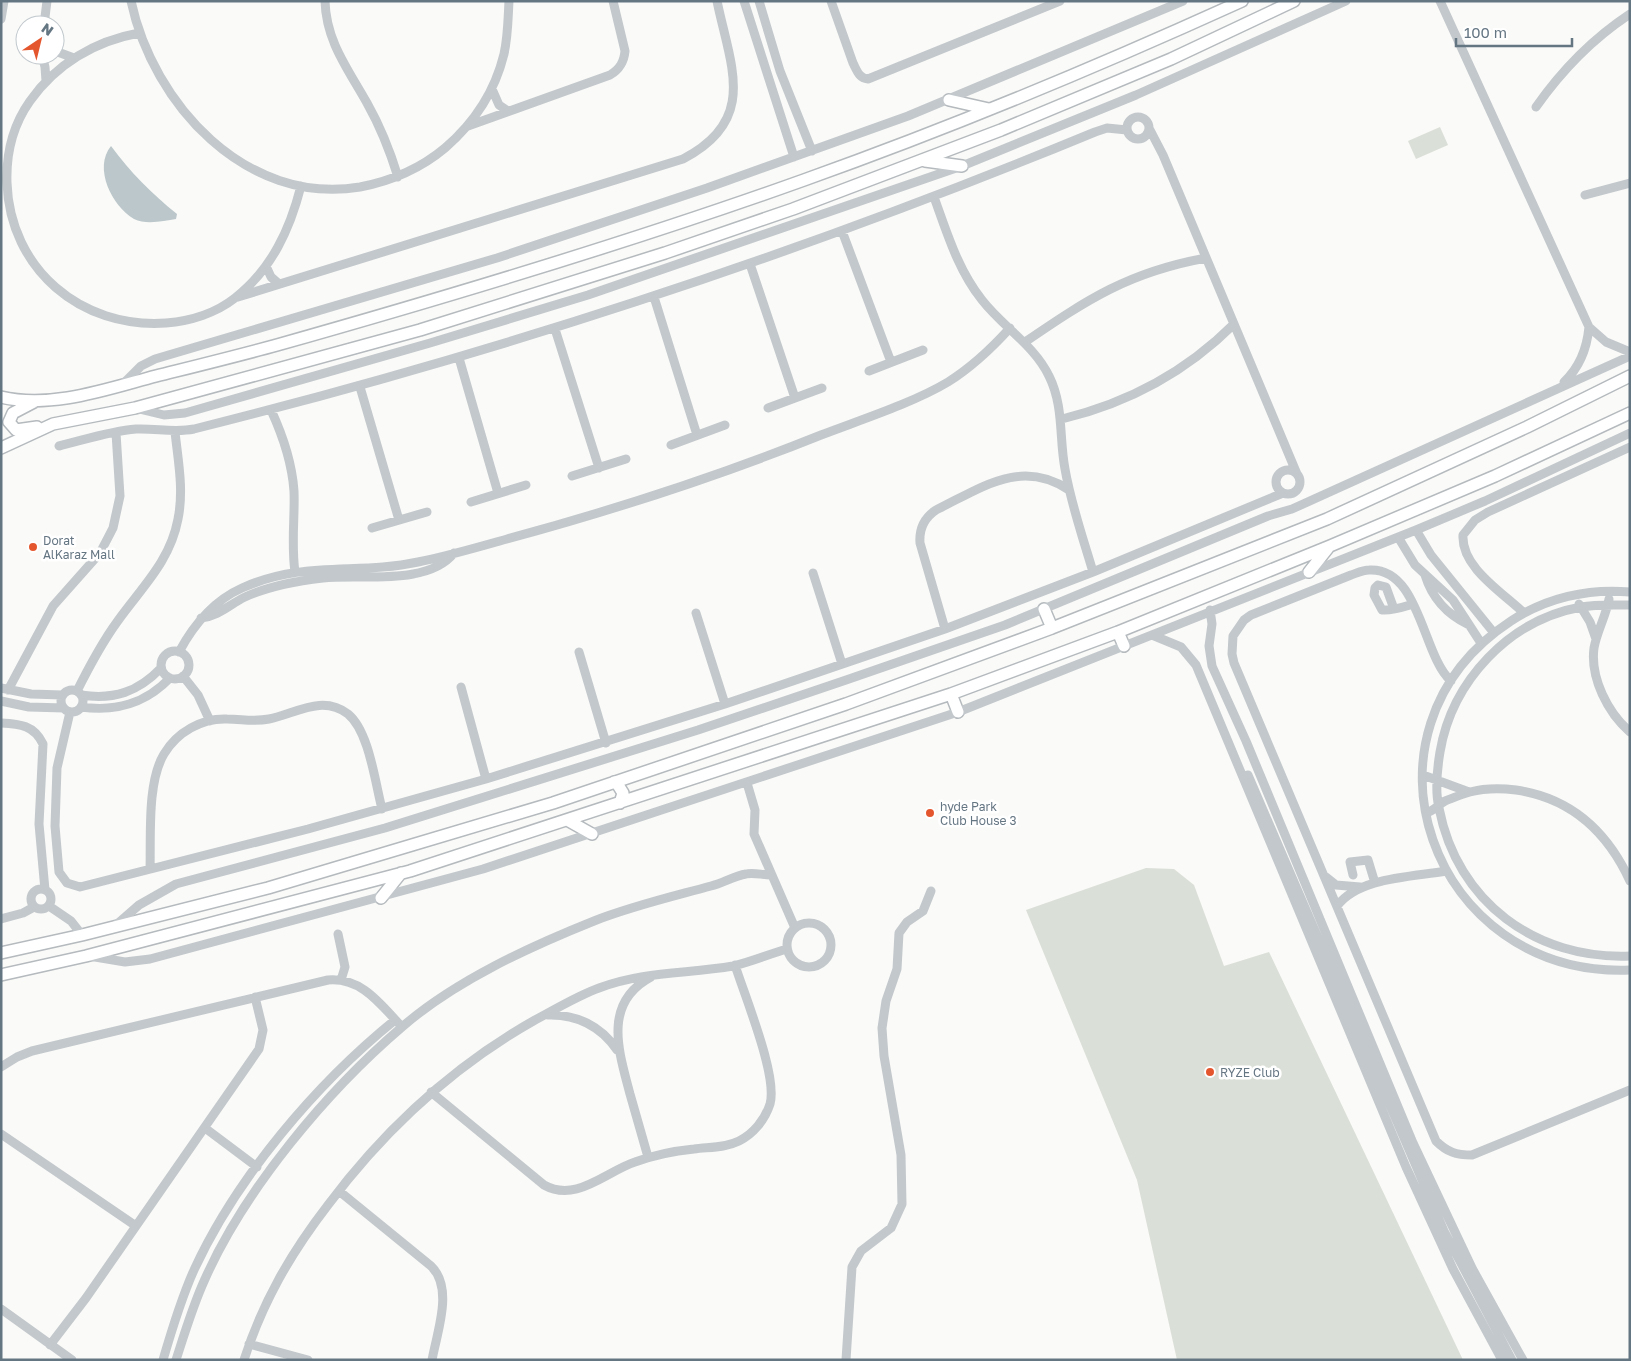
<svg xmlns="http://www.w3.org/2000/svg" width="1631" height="1361" font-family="'Golos Text',sans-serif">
<rect width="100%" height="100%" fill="#fafaf8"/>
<!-- green -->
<path fill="#dadfd7" d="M1440,127L1448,145L1416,159L1408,141Z
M1146,868L1174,869L1194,885L1224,966L1269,952L1463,1360H1177L1137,1180L1026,910Z"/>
<!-- water -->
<path fill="#bbc7cb" d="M111,146C130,172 152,194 177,214L176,219C164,221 146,225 134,219C112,206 93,168 111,146Z"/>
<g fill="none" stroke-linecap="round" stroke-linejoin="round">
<defs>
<path id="major" d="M949,100L989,109
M925,161L962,166
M1,397C52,409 107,389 156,376C196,366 237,356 277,345C454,295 631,242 804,180C953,127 1099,66 1242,1
M34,402L13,413L9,422L16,430L37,427
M1,448L53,424L135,408L420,330L665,253L793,209L1001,130L1171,59L1294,1
M1309,572L1328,548
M1044,609L1052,628
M1118,632L1124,646
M951,694L958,712
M614,782L618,785L623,793L620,803
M567,820L592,834
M381,898L401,873
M1,953L82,935L268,888L412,845L553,803L846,704L1052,628L1327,519L1527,427L1630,376
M1,975L86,956L410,871L951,694L1118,632L1330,546L1495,476L1630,413"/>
</defs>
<!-- major casing -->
<use href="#major" stroke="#b5babe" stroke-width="14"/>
<!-- minor -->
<path stroke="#c3c8cc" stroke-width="9" d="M131,1C153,104 246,206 360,187C391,181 420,169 445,148C474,123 495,91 504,54C508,36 508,19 509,1
M325,1C326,41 348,69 367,103C380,126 390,151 398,177
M744,1L794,157
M759,1L780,71L812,151
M831,1L853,63C857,71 859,78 868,79L1060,1
M1440,1L1589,327L1606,342L1630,352
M1,19L4,1
M44,25L47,1
M139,33C95,41 56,64 30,101C13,125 6,154 7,183C10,269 81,329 166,323C190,321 216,313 235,298C272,269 290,229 301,186
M55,51L74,58
M42,55L45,67L46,81
M492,89L499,105L508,111
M1536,107C1562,70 1592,39 1630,14
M1127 128a11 11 0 1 1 22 0a11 11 0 1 1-22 0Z
M468,126L610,75C620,69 624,62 625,51L613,1
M1150,130L1163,155L1297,474
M1585,195L1630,183
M934,197C947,233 958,270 982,300C1003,327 1034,345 1049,376C1064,406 1059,438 1065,469C1071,504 1083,538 1093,572
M842,231L891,362
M750,264L795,398
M266,266L271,277L279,284
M238,297L683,159C759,120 730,65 717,1
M654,297L697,435
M555,329L599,468
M1025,342C1088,299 1129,272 1206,258
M459,358L498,493
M869,371L923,350
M1564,382C1580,367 1587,348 1589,327
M122,385L141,366L155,359L497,258L707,188L908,116L1183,1
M360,387L399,520
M135,408L164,415L185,413L430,343L588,295L962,166L1136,95L1346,1
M768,408L822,388
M271,410C283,436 292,462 294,491C295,518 291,544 295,572
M1062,419C1128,403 1185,373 1234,324
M671,445L725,425
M59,446C84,440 110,431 136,429C156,428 174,433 194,429C502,352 802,253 1095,132L1107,128L1127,130
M1276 482a12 12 0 1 1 24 0a12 12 0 1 1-24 0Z
M572,476L626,459
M471,502L526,485
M372,528L427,512
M1416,530L1431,555L1494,633
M1398,537L1415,565L1453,600L1481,643
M813,573L842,664
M1425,575C1432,598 1448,615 1469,625
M1630,592C1588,588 1546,598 1511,621C1343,731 1431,978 1630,970
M1609,599C1606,616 1597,631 1594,648C1590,678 1608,713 1630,732
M1579,604L1590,622L1596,639
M1630,605C1613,605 1597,604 1581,607C1509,620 1452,681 1440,752C1437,770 1435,791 1439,808C1457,902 1536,960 1630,956
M1394,609L1386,587L1378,585L1375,588L1374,595L1382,610C1392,611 1403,607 1413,604
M1210,610L1212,624L1209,646L1212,666L1246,741L1413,1143L1472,1268L1523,1360
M696,613L725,704
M1524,613C1502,592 1461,567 1463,535L1475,520L1488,512L1630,447
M201,618C219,616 230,604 245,597C269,586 297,581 323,578C361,574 428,586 454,553
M945,629L920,543C919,529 924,518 936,510C981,488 1021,458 1069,490
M1152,635L1181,647L1196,665L1406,1167L1453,1269L1502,1360
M161 665a14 14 0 1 1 28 0a14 14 0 1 1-28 0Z
M179,652C194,624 213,601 242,588C304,560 357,575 418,562C448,556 478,547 507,539C614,510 719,476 821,435C860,420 913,403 948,382C972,367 991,349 1010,328
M579,652L606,743
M183,676L198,695L210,721
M1451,681C1422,655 1420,567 1369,570C1363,570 1357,573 1351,575L1251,615L1244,620L1233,636L1232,654L1234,663L1436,1141C1447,1152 1456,1155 1472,1155L1630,1090
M461,687L486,779
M1,688L31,694L62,695
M61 701a11 11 0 1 1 22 0a11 11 0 1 1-22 0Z
M8,690L53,606L100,553L113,528L120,496L116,433
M77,691C89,667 101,644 117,622C141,588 170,562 178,519C184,490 178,460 175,432
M81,695C114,700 138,692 161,668
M1,701L29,707L64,708
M81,707C116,712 145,704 170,678
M70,712L57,768L55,826L59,872L67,883L80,887L308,829L486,779L725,704L945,629L1093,572L1283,493
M1,723C20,724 34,725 43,744L39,824L45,890
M1248,775L1444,1231L1512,1360
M1423,775L1469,792
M747,783L755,810L754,834L795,928
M1426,813C1434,811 1438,805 1445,801C1453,798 1462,794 1470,792C1485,788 1501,788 1516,790C1571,798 1607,831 1630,881
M150,869C151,836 147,782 164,754C177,732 202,718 227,719C242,719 254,722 269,719C295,714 322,694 348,714C369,731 375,782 382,809
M1353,875L1350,862L1368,860L1375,883
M1326,877L1336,885L1360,887
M31 899a10 10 0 1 1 20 0a10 10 0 1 1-20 0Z
M49,906L71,921L82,935
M1337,906C1359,877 1412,877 1446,871
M1,919L23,913L34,907
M787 945a22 22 0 1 1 44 0a22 22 0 1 1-44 0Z
M115,926L139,905L176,884L385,828L698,730L849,679L1005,625L1268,516L1292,509L1630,356
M338,934L345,967L341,980
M89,956L125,962L150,959L483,869L958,712L1416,530L1485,501L1630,433
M548,1015C576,1014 601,1026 617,1050
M1,1067L17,1057L32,1051L328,980C362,977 381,1005 402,1027
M431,1092L544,1185C576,1203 605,1172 635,1162C654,1155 674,1151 694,1149C709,1147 725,1148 739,1141C753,1134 765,1120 770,1104C778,1076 745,997 735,965
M205,1128L257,1167
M1,1134L136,1226
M648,1157C642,1136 636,1115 630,1094C619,1052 602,1003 651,977
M339,1191L431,1266C454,1288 437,1332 432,1360
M1,1309L72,1360
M249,1344L308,1360
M50,1345L86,1298L259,1049L263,1030L255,997
M163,1360C172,1329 181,1299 194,1270C237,1177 316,1084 395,1020
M176,1360C185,1332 193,1305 205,1279C245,1189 327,1091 402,1027C455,981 529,947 594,921C632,906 671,897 711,886C723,883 734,876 746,874C753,872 762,875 770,875
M244,1360C263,1301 291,1253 328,1205C385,1129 452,1067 535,1020C556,1009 577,996 599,988C645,971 686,974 733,966C751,962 769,954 787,949
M846,1360L852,1267L861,1251L891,1228L902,1204L901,1155L884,1056L882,1028L886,1001L897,969L899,933L907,922L923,911L931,891"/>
<!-- major -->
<use href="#major" stroke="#fff" stroke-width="11"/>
</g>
<!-- markers -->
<g fill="#e4572e" stroke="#fff" stroke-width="2">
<circle cx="33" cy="547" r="5"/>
<circle cx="930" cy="813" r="5"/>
<circle cx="1210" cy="1072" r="5"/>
</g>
<g text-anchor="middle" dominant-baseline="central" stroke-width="5" stroke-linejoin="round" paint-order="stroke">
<!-- poi labels -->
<g font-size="12" fill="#657683" stroke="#fff" text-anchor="start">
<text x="43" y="540">Dorat<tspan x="43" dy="14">AlKaraz Mall</tspan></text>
<text x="940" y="806">hyde Park<tspan x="940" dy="14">Club House 3</tspan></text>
<text x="1220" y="1072">RYZE Club</text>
</g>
</g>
<!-- border -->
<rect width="1631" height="1361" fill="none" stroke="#657683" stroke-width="5"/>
<!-- north arrow -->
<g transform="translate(40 40) rotate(35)"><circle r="24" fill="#ffffff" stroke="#c1c8cd"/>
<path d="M0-4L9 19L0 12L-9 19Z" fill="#e4572e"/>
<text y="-8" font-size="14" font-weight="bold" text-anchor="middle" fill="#657683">N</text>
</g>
<!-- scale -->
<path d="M1456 38v8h116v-8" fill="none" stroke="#657683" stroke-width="2.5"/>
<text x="1464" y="38" font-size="15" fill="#657683" stroke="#ffffff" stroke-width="4" paint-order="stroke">100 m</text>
</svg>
